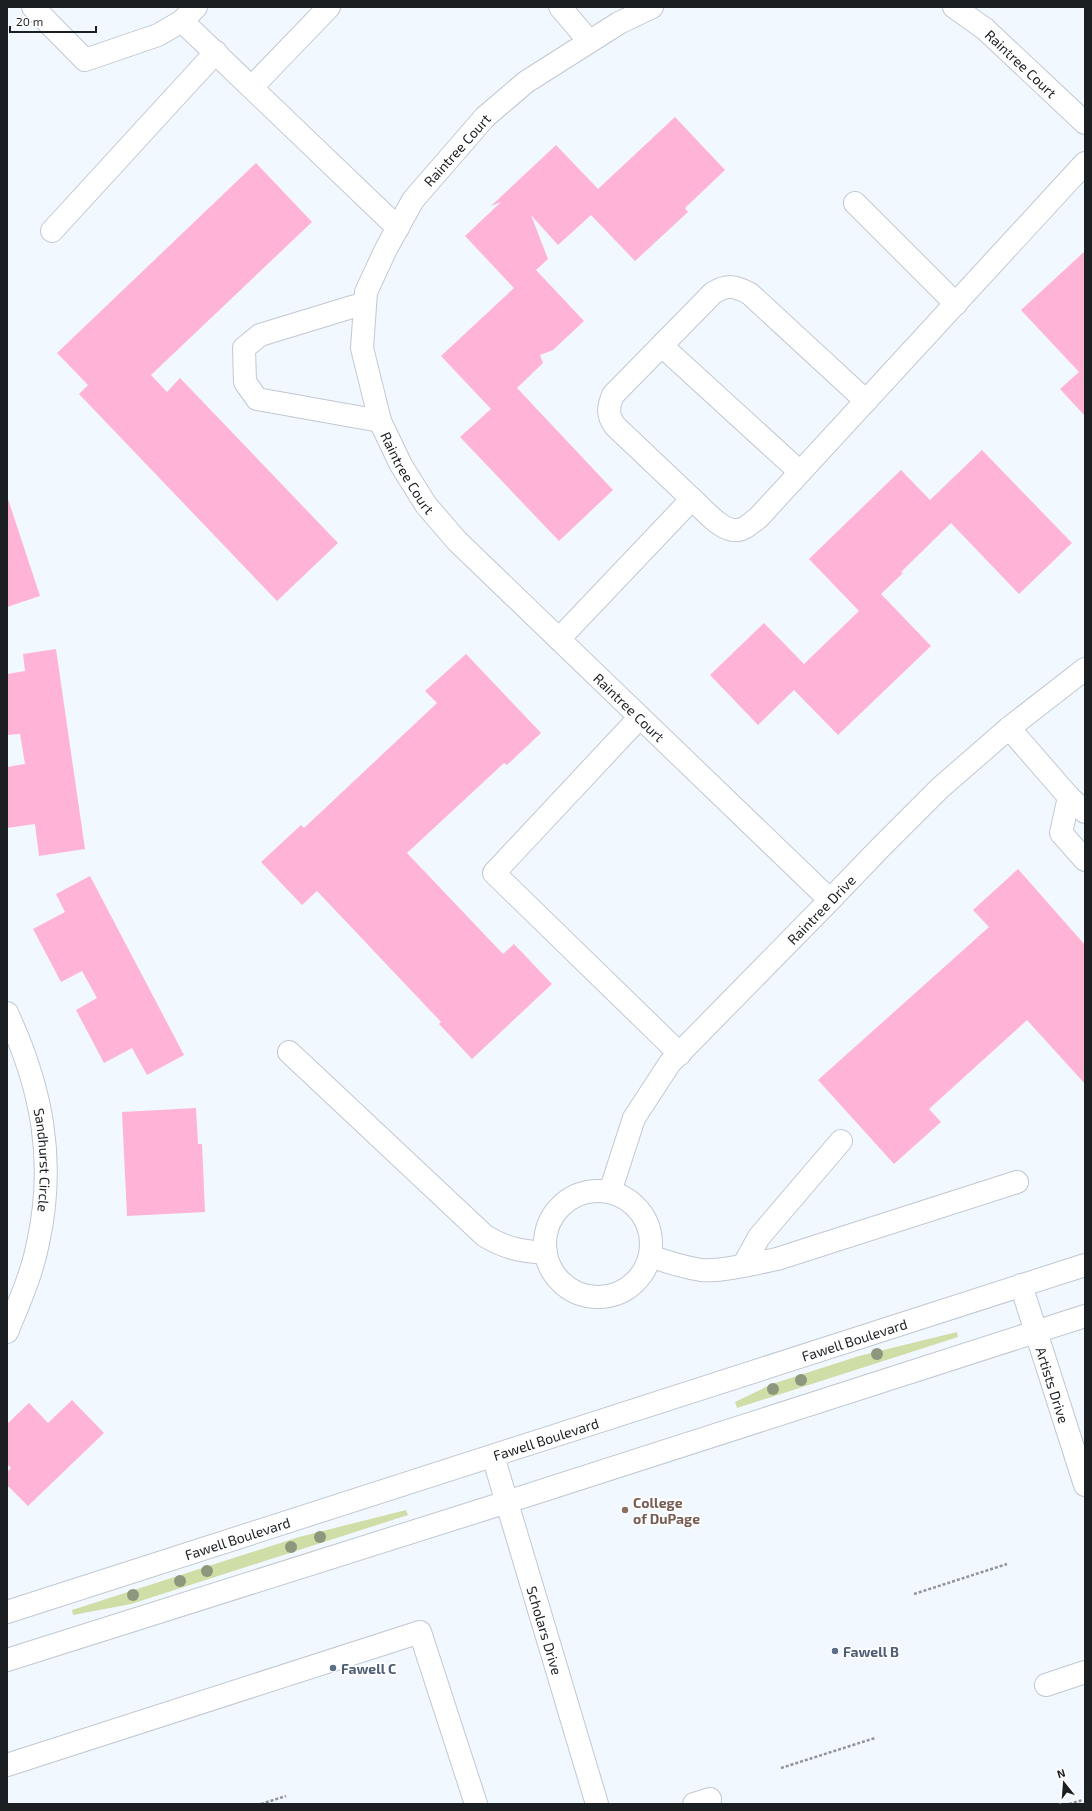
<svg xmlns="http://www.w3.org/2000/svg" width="1092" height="1811" font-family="'Exo 2',sans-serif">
<rect width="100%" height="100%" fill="#f1f8ff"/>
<!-- green -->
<path fill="#cedea6" d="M957,1332L958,1337L737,1408L735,1402L772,1384L859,1356Z
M406,1510L408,1515L131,1604L73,1615L72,1610L299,1537Z"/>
<!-- building -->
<path fill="#ffb4d5" d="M675,117L725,170L685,208L688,212L635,261L591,215L558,245L531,215L548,259L536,270L584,321L553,350L540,355L543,363L517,388L613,490L559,541L460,437L491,409L441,356L514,288L465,236L501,202L491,206L556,145L598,189Z
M256,163L312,222L151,375L167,392L180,378L338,543L277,601L79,394L88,385L57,353Z
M1085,251V416L1060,389L1079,372L1021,310Z
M982,450L1072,543L1019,594L951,523L901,572L903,573L881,594L931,646L838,735L794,690L758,725L710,675L764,623L804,664L859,611L809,559L901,470L930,500Z
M7,496L40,596L7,607Z
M56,649L85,849L39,856L35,824L7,828V767L25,764L20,734L7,735V674L25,671L23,654Z
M466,654L541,733L507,765L504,763L407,853L503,954L514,944L552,984L472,1059L439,1024L441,1022L317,891L302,905L261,862L301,825L304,828L437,703L425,691Z
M1018,869L1085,945V1084L1027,1020L929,1109L941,1122L894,1164L818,1080L989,927L973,910Z
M90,876L184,1055L147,1075L132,1048L104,1063L76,1010L97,998L82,971L61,982L33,929L65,912L56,894Z
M196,1108L198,1144H202L205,1212L127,1216L122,1112Z
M72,1400L104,1433L28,1506L7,1485V1472L11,1468L7,1464V1424L29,1403L48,1423Z"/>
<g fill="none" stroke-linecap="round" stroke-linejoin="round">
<defs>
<g id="minor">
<path d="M33,7L85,60L158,35L182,21"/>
<path d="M196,7L182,21L398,228"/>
<path d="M560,7L589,41"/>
<path id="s1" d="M652,7L619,23L526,82L485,117L413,200L386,249L366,292L362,348L380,421L401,465L426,505L457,541L830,900"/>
<path id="s2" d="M954,7L985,29L1085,123"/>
<path d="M252,87L329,7"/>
<path d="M855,203L956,304"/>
<path d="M52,231L216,52"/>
<path d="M365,303L260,335L244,348L245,382L257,399L380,421"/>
<path d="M662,346L800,472"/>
<path d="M692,499L615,426C607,415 608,407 613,395L713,293C728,284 736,286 750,294L866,401"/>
<path d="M559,639L692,499C705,510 724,536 742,529C748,527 753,521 758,518L1085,163"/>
<path d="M640,717L494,873L680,1054"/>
<path d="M1009,728L1069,797L1085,812"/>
<path d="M1069,797L1061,833L1085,860"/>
<path id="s3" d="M7,1013C42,1088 56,1161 38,1243C32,1274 19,1303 7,1332"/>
<path d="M289,1052L485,1236C507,1249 521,1251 546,1253"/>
<circle cx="598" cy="1244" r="53"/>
<path id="s4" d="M610,1192L634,1118L670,1063L830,900L880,848L940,788L1009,728L1085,669"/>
<path d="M650,1256C667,1262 683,1267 701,1270C720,1272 758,1263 777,1259L1017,1182"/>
<path d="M743,1266L759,1237L841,1141"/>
<path id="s5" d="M1021,1285L1085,1485"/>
<path id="s6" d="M493,1456L597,1804"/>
<path id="s7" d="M7,1612L1085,1265"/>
<path d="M7,1660L507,1502L1085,1316"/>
<path d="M1046,1685L1085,1672"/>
<path d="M7,1765L420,1632L476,1804"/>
<path d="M694,1804L710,1799"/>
</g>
</defs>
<!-- minor casing -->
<use href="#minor" stroke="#c0c8d1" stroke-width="24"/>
<!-- path -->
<path stroke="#90959a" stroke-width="2.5" stroke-dasharray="3 2" stroke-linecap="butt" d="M914,1594L1007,1564
M781,1768L875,1738
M261,1804L286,1796
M1069,1804L1083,1800"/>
<!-- minor -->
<use href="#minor" stroke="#fff" stroke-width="22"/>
</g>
<!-- trees -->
<g fill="#8d977d">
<circle cx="877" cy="1354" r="6"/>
<circle cx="801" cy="1380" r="6"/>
<circle cx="773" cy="1389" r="6"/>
<circle cx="320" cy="1537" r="6"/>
<circle cx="291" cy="1547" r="6"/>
<circle cx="207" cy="1571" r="6"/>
<circle cx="180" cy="1581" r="6"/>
<circle cx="133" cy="1595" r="6"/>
</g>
<!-- markers -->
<circle fill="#8d6e63" stroke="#fff" stroke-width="1.5" cx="625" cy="1510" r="4"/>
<g fill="#5c6f8a" stroke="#fff" stroke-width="1.5">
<circle cx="835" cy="1651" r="4"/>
<circle cx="333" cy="1668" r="4"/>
</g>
<g text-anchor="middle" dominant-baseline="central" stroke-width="3.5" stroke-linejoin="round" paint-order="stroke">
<!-- street labels -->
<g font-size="14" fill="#1c1f22" stroke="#fff">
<text stroke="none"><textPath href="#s2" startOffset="88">Raintree Court</textPath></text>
<text transform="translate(457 150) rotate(-48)">Raintree Court</text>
<text stroke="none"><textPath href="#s1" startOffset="604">Raintree Court</textPath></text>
<text stroke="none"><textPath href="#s1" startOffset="928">Raintree Court</textPath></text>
<text stroke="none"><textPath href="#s4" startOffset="359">Raintree Drive</textPath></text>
<text stroke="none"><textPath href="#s3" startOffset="153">Sandhurst Circle</textPath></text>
<text stroke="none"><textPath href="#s7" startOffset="890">Fawell Boulevard</textPath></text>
<text stroke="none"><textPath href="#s5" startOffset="105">Artists Drive</textPath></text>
<text stroke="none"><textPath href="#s7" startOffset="566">Fawell Boulevard</textPath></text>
<text stroke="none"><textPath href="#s7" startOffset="242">Fawell Boulevard</textPath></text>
<text stroke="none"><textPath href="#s6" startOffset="182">Scholars Drive</textPath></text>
</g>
<!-- education labels -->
<g font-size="14" font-weight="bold" fill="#785e54" stroke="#fff" text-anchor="start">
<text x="633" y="1502">College<tspan x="633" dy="16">of DuPage</tspan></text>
</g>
<!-- service labels -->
<g font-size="14" font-weight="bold" fill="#4e5e75" stroke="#fff" text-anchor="start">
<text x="843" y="1651">Fawell B</text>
<text x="341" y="1668">Fawell C</text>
</g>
</g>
<!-- border -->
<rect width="1092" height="1811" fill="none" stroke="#1c1f22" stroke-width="16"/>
<!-- north arrow -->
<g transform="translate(1064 1783) rotate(343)" stroke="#ffffff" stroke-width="3" paint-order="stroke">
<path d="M0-3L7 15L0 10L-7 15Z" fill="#1c1f22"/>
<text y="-6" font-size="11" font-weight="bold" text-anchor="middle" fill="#1c1f22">N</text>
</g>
<!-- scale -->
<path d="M10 26v6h86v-6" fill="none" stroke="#1c1f22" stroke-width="2"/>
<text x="16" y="26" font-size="12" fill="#1c1f22" stroke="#ffffff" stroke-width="3" paint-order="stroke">20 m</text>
</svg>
